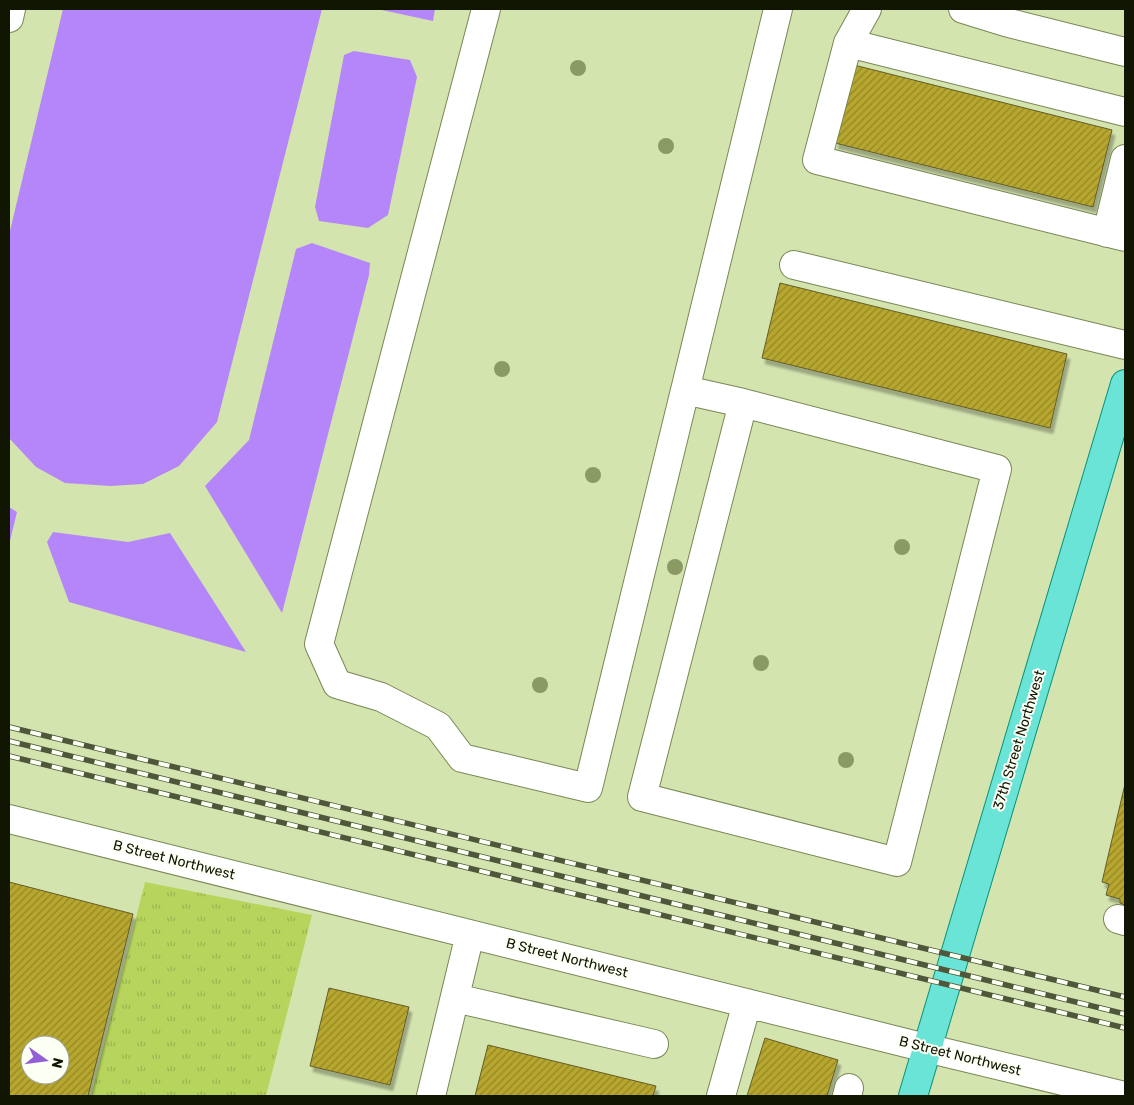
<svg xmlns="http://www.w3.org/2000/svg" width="1134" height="1105" font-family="Rubik,sans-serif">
<defs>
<pattern id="grass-tufts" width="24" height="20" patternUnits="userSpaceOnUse" patternTransform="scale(1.25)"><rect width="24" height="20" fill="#b7d45d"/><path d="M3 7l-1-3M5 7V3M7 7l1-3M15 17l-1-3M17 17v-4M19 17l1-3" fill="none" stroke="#9cb54f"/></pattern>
<pattern id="building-hatch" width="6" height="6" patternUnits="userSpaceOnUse" patternTransform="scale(1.25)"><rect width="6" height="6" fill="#b7a72f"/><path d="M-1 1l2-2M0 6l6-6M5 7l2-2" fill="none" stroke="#938726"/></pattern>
<filter id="shadow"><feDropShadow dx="3" dy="5.5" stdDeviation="1" flood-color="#0004"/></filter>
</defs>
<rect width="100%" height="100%" fill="#d4e4af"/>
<!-- grass -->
<path fill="url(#grass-tufts)" d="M145,882L312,915L266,1096H91Z"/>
<!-- water -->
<path fill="#b586fa" d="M63,9H322L217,422L179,466L143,484L110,486L65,483L36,467L9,438V235Z
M377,9H435L433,21Z
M354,51L410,60L417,77L388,215L368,228L319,221L315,207L344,55Z
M312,243L370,263L369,275L282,613L205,486L249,440L296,249Z
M9,507L17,512L9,545Z
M53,532L128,542L170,533L246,652L69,602L47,542Z"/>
<!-- building -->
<path fill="url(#building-hatch)" stroke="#635c29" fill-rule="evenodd" filter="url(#shadow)" d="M854,65L1112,130L1093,207L835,143Z
M780,283L1067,354L1050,428L762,358Z
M1125,784V905L1120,903V899L1106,895L1109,884L1102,882Z
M9,882L133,914L88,1096H9ZM30,1045H60V1075H30Z
M329,988L409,1007L390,1085L310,1066Z
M765,1038L838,1060L827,1096H747Z
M488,1045L656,1086L653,1096H475Z"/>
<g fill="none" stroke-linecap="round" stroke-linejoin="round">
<defs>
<path id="minor" d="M486,9L319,644L337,684L381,697L438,726L462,758L588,788L778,9
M867,9L848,43L817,160L1125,237
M963,9L1005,22L1125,52
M9,18L11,9
M848,43L1125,112
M1107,233L1125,159
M794,265L1125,345
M685,390L743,403L642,797L897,862L997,469L743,403
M9,819L926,1048L1125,1096
M1118,919L1125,921
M455,998L654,1044
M431,1096L470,934
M721,1096L747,1003
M847,1096L849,1088"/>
<path id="major" d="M913,1096L1125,384"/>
</defs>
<!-- minor casing -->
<use href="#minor" stroke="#798756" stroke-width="30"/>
<!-- major casing -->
<use href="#major" stroke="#0a907b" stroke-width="30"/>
<!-- minor -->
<use href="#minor" stroke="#fff" stroke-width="28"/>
<!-- major -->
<use href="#major" stroke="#6ae4d6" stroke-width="28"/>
<defs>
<path id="rail" d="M9,727L1125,997
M9,741L1125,1014
M9,756L1125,1028"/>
</defs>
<!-- rail casing -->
<use href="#rail" stroke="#4e5739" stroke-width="5.5"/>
<!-- rail -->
<use href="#rail" stroke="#fbfff4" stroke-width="4" stroke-dasharray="11" stroke-linecap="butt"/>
</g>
<!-- trees -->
<g fill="#8b9a64">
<circle cx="578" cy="68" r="8"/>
<circle cx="666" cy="146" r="8"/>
<circle cx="502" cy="369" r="8"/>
<circle cx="593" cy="475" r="8"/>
<circle cx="902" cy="547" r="8"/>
<circle cx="675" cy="567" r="8"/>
<circle cx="761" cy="663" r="8"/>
<circle cx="540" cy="685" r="8"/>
<circle cx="846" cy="760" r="8"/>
</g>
<g text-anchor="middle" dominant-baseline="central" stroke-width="4" stroke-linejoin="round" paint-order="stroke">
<!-- street labels -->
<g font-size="14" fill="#111603" stroke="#fbfff4">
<text transform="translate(1019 740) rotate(-73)">37th Street Northwest</text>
<text transform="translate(174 860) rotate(14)">B Street Northwest</text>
<text transform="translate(567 958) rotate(14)">B Street Northwest</text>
<text transform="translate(960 1056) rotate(14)">B Street Northwest</text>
</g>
</g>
<!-- border -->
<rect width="1134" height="1105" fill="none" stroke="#111603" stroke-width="20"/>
<!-- north arrow -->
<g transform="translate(45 1060) rotate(104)"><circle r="24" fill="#fbfff4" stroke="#9da294"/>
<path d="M0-4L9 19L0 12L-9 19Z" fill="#935fd8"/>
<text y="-8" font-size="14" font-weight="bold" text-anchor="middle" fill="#111603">N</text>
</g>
</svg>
